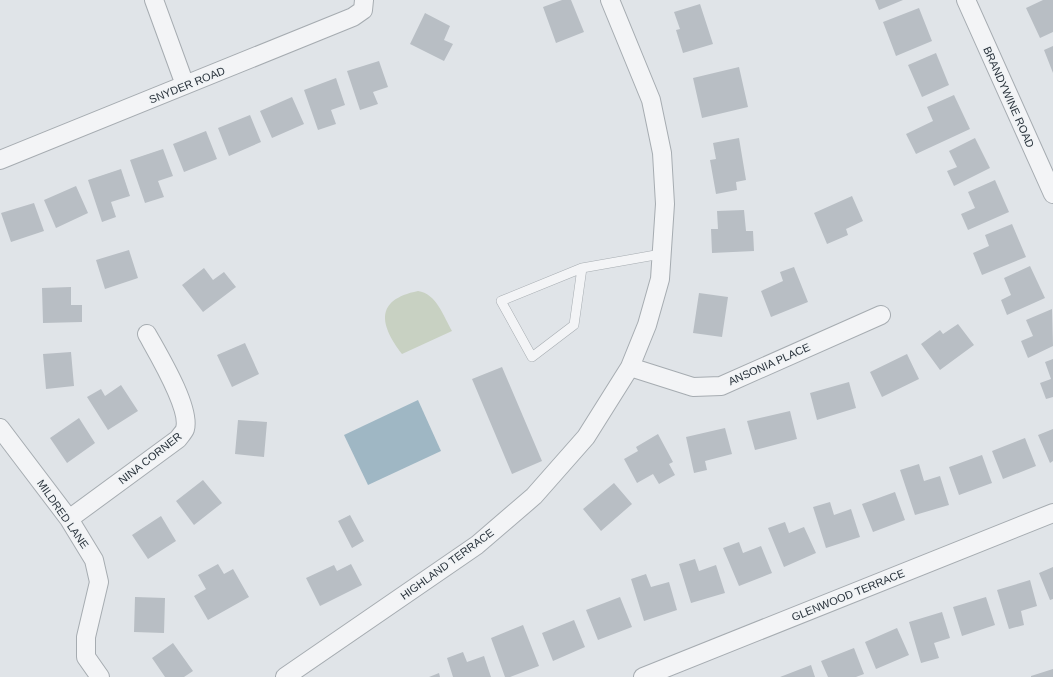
<svg xmlns="http://www.w3.org/2000/svg" width="1053" height="677" font-family="Arial,sans-serif">
<rect width="100%" height="100%" fill="#e0e4e8"/>
<!-- green -->
<path fill="#c8d1c2" d="M418,291C436,293 444,317 452,331L402,354C380,325 374,300 418,291Z"/>
<!-- water -->
<path fill="#9fb7c4" d="M418,400L441,451L368,485L344,435Z"/>
<!-- building -->
<path fill="#b8bec4" d="M562,0H571L584,32L556,43L543,7Z
M875,0H903L879,10Z
M1043,0H1053V32L1040,38L1026,8Z
M700,4L713,44L683,53L676,30L680,29L674,12Z
M919,8L932,41L896,56L883,22Z
M425,13L450,26L444,40L453,44L444,61L410,44Z
M1053,46V73L1044,50Z
M936,53L949,85L922,97L908,65Z
M379,61L388,87L373,92L378,104L360,110L347,71Z
M739,67L748,107L702,118L693,78Z
M336,78L345,105L331,110L336,124L318,130L304,90Z
M954,95L970,129L916,154L906,134L933,121L927,107Z
M292,97L304,124L272,138L260,111Z
M250,115L261,142L229,156L218,128Z
M206,131L217,159L184,172L173,144Z
M739,138L746,180L736,182L737,190L716,194L710,160L716,159L713,143Z
M975,138L990,168L954,186L947,171L957,167L949,151Z
M163,149L173,176L158,181L164,197L145,203L130,160Z
M121,169L130,196L111,202L116,217L102,222L88,180Z
M995,180L1009,212L968,230L961,214L975,208L968,192Z
M76,186L88,213L56,228L44,200Z
M852,196L863,221L846,229L848,235L827,244L814,213Z
M34,203L44,231L11,242L1,213Z
M744,210L746,231H753L754,251L712,253L711,229H718L717,211Z
M1012,224L1026,257L982,275L973,253L989,246L985,235Z
M129,250L138,278L105,289L96,260Z
M1030,266L1045,298L1007,315L1001,300L1011,295L1004,278Z
M794,267L808,302L771,317L761,291L783,281L780,272Z
M204,268L213,280L224,272L236,287L203,312L182,285Z
M71,287V305H82V322L43,323L42,288Z
M699,293L728,297L722,337L693,333Z
M1052,309L1053,346L1028,358L1021,341L1033,336L1026,320Z
M958,324L974,345L940,370L921,344L940,330L943,334Z
M245,343L259,374L232,387L217,355Z
M71,352L74,386L46,389L43,354Z
M907,354L919,379L882,397L870,372Z
M1053,359V397L1046,399L1040,383L1051,379L1045,362Z
M502,367L542,461L512,474L472,379Z
M849,382L856,408L817,420L810,393Z
M121,385L138,411L108,430L87,397L101,389L105,396Z
M790,411L797,439L755,450L747,421Z
M79,418L95,443L67,463L50,438Z
M238,420L267,422L264,457L235,454Z
M725,428L732,454L705,461L707,470L694,473L686,437Z
M1053,429V461L1050,463L1038,435Z
M658,434L673,462L669,464L675,475L659,484L653,474L637,483L624,459L638,451L636,447Z
M1025,438L1036,466L1003,479L992,451Z
M982,455L992,483L959,495L949,467Z
M919,464L924,481L940,476L949,505L915,515L900,470Z
M203,480L222,503L194,525L176,501Z
M614,483L632,504L601,531L583,509Z
M895,492L905,520L873,532L862,504Z
M830,502L834,515L851,509L860,537L826,548L813,507Z
M350,515L364,541L352,548L338,521Z
M161,516L176,541L148,559L132,535Z
M785,522L789,533L804,527L816,553L784,567L768,528Z
M739,542L743,553L761,546L772,573L739,586L723,548Z
M695,559L699,571L716,565L725,593L691,603L679,564Z
M218,564L224,574L233,569L249,597L208,620L194,596L206,589L198,575Z
M351,564L362,585L320,606L306,578L334,565L337,571Z
M1053,567V599L1050,600L1039,573Z
M646,574L651,587L669,582L677,610L644,621L631,579Z
M1030,580L1037,606L1021,611L1024,625L1009,629L997,590Z
M135,597L165,598L164,633L134,632Z
M620,597L632,627L598,640L586,610Z
M986,597L995,625L962,636L953,607Z
M942,612L950,638L934,643L939,658L921,663L909,622Z
M574,620L585,647L553,661L542,633Z
M523,625L539,666L510,677H505L491,638Z
M897,628L909,655L876,669L865,642Z
M173,643L193,671L184,677H165L152,658Z
M854,648L864,674L856,677H828L821,661Z
M463,652L467,662L484,656L491,677H453L447,658Z
M811,665L815,677H780Z
M1053,669V677H1031V676Z
M439,673L440,677H429Z"/>
<g fill="none" stroke-linecap="round" stroke-linejoin="round">
<defs>
<path id="lane" d="M582,268L574,325L532,357L501,301L582,268L661,254"/>
<path id="street" d="M154,0L185,85
M966,0L1053,194
M0,160L353,17L363,10L364,0
M630,367L693,387L721,386L881,315
M0,428L69,519L94,560L99,582L86,637V657L100,677
M69,519L178,439C180,436 184,432 185,429C191,408 158,354 147,334
M285,677L477,545L534,496L586,437L630,367L647,325L660,279L665,204L662,153L651,100L610,0
M643,677L1053,513"/>
</defs>
<!-- lane casing -->
<use href="#lane" stroke="#a6acb1" stroke-width="10"/>
<!-- street casing -->
<use href="#street" stroke="#a6acb1" stroke-width="20"/>
<!-- lane -->
<use href="#lane" stroke="#f3f4f6" stroke-width="9"/>
<!-- street -->
<use href="#street" stroke="#f3f4f6" stroke-width="18"/>
</g>
<g text-anchor="middle" dominant-baseline="central" stroke-width="3" stroke-linejoin="round" paint-order="stroke">
<!-- street labels -->
<g font-size="11" fill="#2b343d" stroke="#f0f3f5">
<text transform="translate(187 85) rotate(-22)">SNYDER ROAD</text>
<text transform="translate(1009 97) rotate(66)">BRANDYWINE ROAD</text>
<text transform="translate(769 364) rotate(-24)">ANSONIA PLACE</text>
<text transform="translate(150 458) rotate(-38)">NINA CORNER</text>
<text transform="translate(63 514) rotate(55)">MILDRED LANE</text>
<text transform="translate(447 564) rotate(-36)">HIGHLAND TERRACE</text>
<text transform="translate(848 595) rotate(-22)">GLENWOOD TERRACE</text>
</g>
</g>
</svg>
